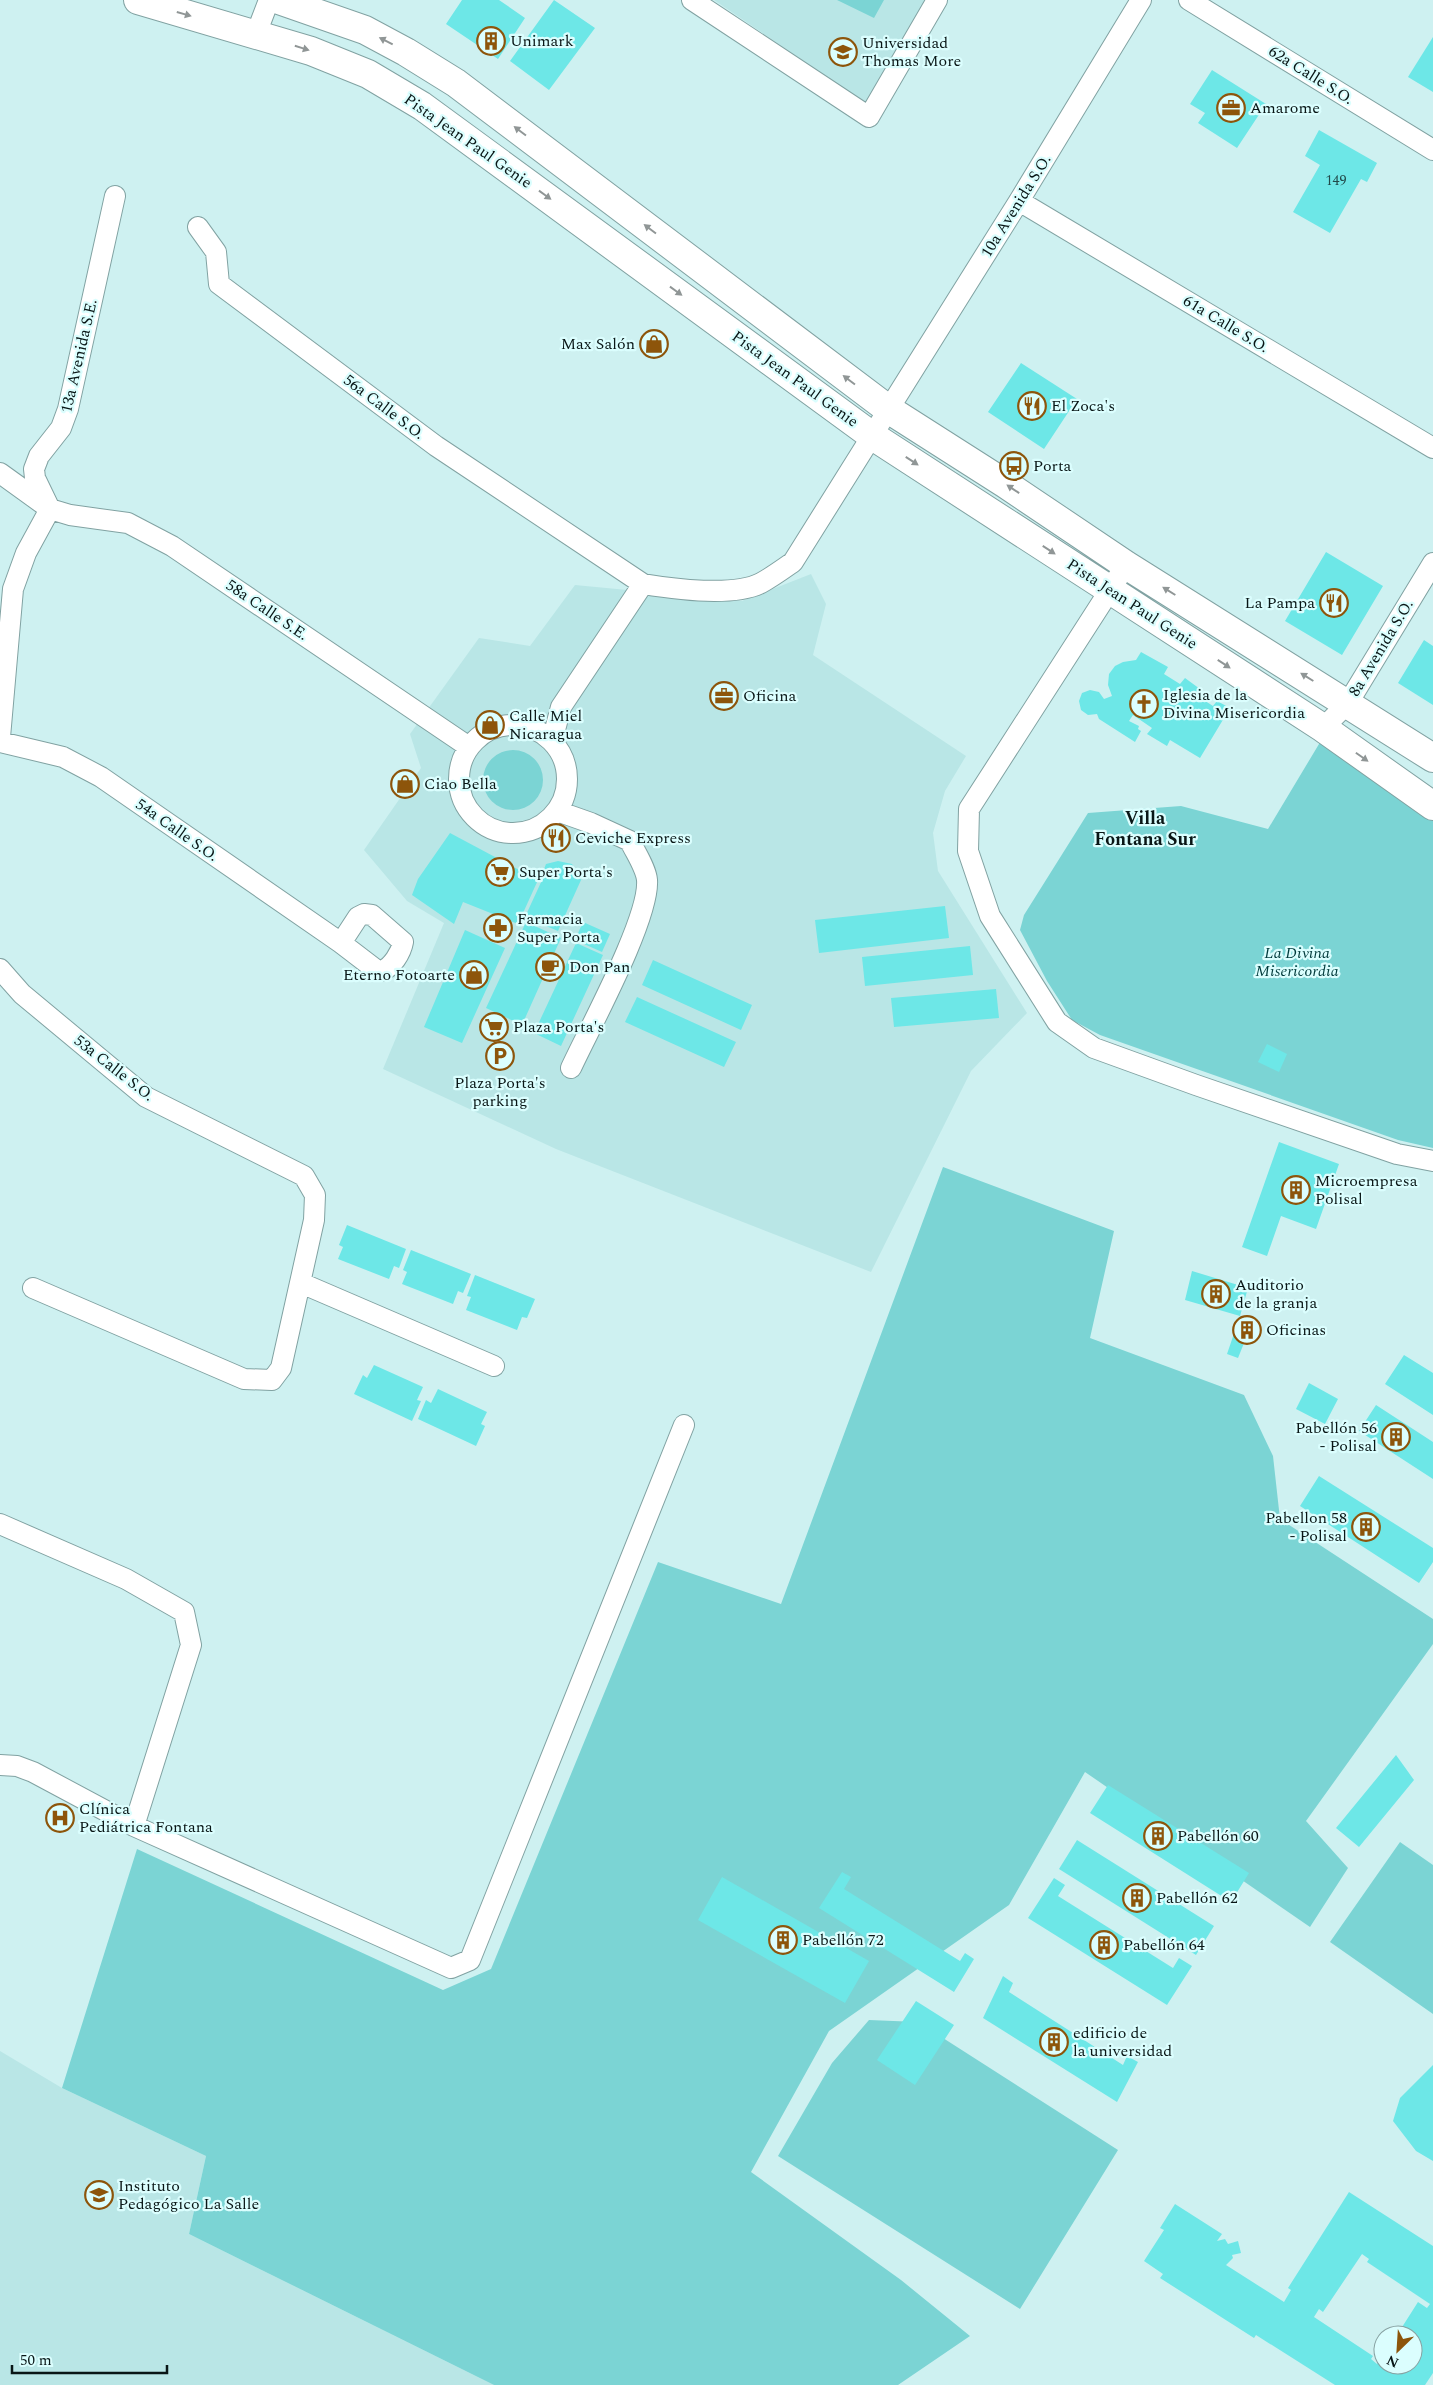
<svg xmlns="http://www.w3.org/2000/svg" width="1433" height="2385" font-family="Spectral,serif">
<rect width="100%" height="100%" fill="#cef1f1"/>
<!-- built -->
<path fill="#b9e6e6" d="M714,0H925L867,104Z
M811,574L826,604L813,655L966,756L945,791L933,833L938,871L1027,1013L971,1071L871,1272L556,1149L383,1069L444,923L407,901L364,850L421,768L410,734L479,638L530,646L575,585L742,601Z
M0,2051L62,2088L206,2156L189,2234L494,2385H0Z"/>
<!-- green -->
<path fill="#7bd4d4" d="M837,0H884L874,18Z
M1322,739L1433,814V1148L1398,1140L1100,1035L1072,1020L1047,981L1020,930L1024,915L1088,813L1181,806L1268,829Z
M483 780a30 30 0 1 1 60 0a30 30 0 1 1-60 0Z
M943,1167L1114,1231L1090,1338L1244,1395L1273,1456L1280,1519L1433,1619V1644L1306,1821L1348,1868L1310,1927L1085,1772L1009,1905L829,2031L751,2172L901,2280L970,2336L898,2385H494L189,2234L206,2156L62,2088L137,1849L443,1990L491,1969L658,1562L781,1604Z
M1400,1842L1433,1865V2014L1330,1942Z
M869,2020L918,2022L1118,2150L1020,2309L778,2156L832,2063Z"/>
<!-- building -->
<path fill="#6de7e7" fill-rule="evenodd" d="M462,0H499L525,18L498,59L446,24Z
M554,0L595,28L549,90L510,61Z
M1433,37V92L1408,77Z
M1212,70L1266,104L1237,148L1198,123L1205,113L1190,104Z
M1319,130L1377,163L1367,182L1361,179L1330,233L1293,212L1320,165L1305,156Z
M1021,363L1077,399L1044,449L988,412Z
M1326,552L1383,586L1342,655L1285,621Z
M1424,640L1433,646V705L1398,683Z
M1141,652L1168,667L1164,674L1180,684L1185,678L1200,689L1196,695L1213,706L1217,701L1230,708L1200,758L1170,740L1167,746L1147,734L1152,728L1133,715L1129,721L1139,726L1138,729L1141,731L1135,742L1099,719L1097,714L1088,715L1081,710L1079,701L1082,693L1090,690L1099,692L1104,699L1112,696L1108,685L1109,674L1115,666L1123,662L1136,660Z
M450,833L538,880L518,924L463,902L454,924L412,895L418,879Z
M558,861L572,864L581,880L558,931L525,917L543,878L541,877L546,864Z
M945,906L949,938L819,953L815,920Z
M526,922L561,938L522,1025L486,1008Z
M583,922L610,934L602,952L575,940Z
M465,930L505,948L462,1043L424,1027Z
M576,943L603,955L561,1046L534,1033Z
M970,946L973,975L865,986L862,957Z
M653,960L752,1005L741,1030L642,985Z
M996,989L999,1018L894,1027L891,998Z
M637,997L736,1042L724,1067L625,1022Z
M1267,1044L1287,1054L1279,1072L1258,1062Z
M1279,1142L1339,1164L1316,1229L1281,1216L1267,1256L1242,1247Z
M347,1225L406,1249L399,1268L394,1266L389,1279L338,1259L343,1247L339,1245Z
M411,1250L471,1274L463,1293L458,1291L453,1304L402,1284L407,1272L403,1270Z
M1192,1271L1248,1288L1240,1316L1185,1300Z
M475,1275L535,1299L527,1318L522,1317L517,1330L466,1310L471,1297L467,1296Z
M1240,1316L1260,1322L1257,1338H1246L1238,1358L1227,1354Z
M1404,1355L1433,1373V1415L1385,1384Z
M374,1365L423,1387L417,1400L421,1401L412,1421L354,1394L363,1375L367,1378Z
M1309,1383L1338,1399L1325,1424L1296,1409Z
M438,1389L487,1412L481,1424L485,1426L476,1446L418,1419L426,1400L431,1403Z
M1376,1405L1433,1442V1479L1359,1431Z
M1319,1476L1433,1548V1562L1419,1583L1300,1506Z
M1396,1755L1414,1780L1359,1847L1336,1828Z
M1108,1785L1249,1873L1231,1902L1090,1813Z
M1077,1840L1214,1926L1196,1955L1059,1869Z
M842,1872L851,1877L844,1889L960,1961L965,1953L974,1959L954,1992L819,1908Z
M722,1877L869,1961L845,2003L698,1920Z
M1054,1878L1065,1885L1058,1896L1173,1968L1179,1958L1192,1966L1167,2005L1028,1918Z
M1003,1976L1013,1983L1009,1992L1123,2065L1127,2056L1138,2062L1117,2102L983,2018Z
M916,2001L954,2025L915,2085L877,2060Z
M1433,2065V2161L1416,2151L1393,2121L1400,2098Z
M1349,2192L1433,2246V2373L1425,2385H1335L1256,2335L1254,2338L1160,2278L1163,2274L1144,2261L1164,2230L1160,2228L1175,2204L1222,2234L1217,2241L1225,2239L1228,2244L1238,2241L1241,2253L1232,2255L1233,2258L1226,2265L1284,2302L1291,2290L1288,2288ZM1362,2254L1369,2259L1367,2262L1430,2304L1427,2308L1418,2302L1397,2335H1413V2365H1383V2356L1377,2364L1371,2359L1373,2356L1314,2317L1319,2309L1323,2312Z"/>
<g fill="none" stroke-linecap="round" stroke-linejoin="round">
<defs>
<path id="minor" d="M692,0L869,117L937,0
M1189,0L1433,150
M256,34L269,0
M1019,201L1433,448
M198,227L216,252L219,284L436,446L643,584C673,589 734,597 761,583C772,577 783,569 793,562L1019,201L1141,0
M0,473L50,509L70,515L128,523L172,546L469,747
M49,507L35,478L34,469L39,456L61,428L68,409L115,196
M1126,565L969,809L968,851L990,916L1057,1022L1094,1048L1196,1085L1397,1154L1433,1161
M459 779a54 54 0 1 1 108 0a54 54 0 1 1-108 0Z
M1323,728L1348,703L1433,563
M0,737L13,589L26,553L50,509
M552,741L561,707L643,584
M0,742L63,757L101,777L341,943
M557,811L591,823L630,841C635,852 646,868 647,880C650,918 589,1029 571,1068
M364,914L372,915L403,942C401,953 392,967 382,971L375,969L341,943L358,917Z
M0,969L22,994L146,1097L304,1176L315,1195L314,1220L281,1368L272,1380L244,1379L33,1288
M301,1283L494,1366
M0,1524L126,1579L184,1612L191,1645L134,1826L451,1968L470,1960L684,1425
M0,1765L17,1766L33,1772L134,1826"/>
<path id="secondary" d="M138,0L311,51L368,74L422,106L871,435L1323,728L1433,806
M279,0L365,30L406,52L456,83L888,409L1004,483L1126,565L1433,758"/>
</defs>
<!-- minor casing -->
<use href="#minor" stroke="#81a2a2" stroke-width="22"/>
<!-- secondary casing -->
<use href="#secondary" stroke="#81a2a2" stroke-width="30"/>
<!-- minor -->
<use href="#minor" stroke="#fff" stroke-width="20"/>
<!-- secondary -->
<use href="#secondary" stroke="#fff" stroke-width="28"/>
</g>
<!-- one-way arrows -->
<defs><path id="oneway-solid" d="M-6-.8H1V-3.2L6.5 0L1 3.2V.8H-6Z" transform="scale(1.25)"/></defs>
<g fill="#909696">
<use href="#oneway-solid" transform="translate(184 14) rotate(16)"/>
<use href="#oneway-solid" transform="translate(386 41) rotate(-153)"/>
<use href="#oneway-solid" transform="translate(302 48) rotate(17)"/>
<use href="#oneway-solid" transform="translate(520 131) rotate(-143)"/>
<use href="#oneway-solid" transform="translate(545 195) rotate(36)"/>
<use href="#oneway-solid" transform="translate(650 229) rotate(-143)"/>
<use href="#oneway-solid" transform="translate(676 291) rotate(36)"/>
<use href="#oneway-solid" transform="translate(849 380) rotate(-143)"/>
<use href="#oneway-solid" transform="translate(912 461) rotate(33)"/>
<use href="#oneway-solid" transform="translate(1013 489) rotate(-146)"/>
<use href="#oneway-solid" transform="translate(1049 550) rotate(33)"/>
<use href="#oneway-solid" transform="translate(1169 591) rotate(-148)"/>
<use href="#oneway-solid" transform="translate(1224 664) rotate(33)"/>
<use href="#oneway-solid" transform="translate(1307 677) rotate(-148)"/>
<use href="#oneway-solid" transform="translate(1362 757) rotate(35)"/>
</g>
<!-- icons -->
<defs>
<symbol id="building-ring" viewBox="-11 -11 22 22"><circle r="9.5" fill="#dbfefe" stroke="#8d550b" stroke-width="1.5"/><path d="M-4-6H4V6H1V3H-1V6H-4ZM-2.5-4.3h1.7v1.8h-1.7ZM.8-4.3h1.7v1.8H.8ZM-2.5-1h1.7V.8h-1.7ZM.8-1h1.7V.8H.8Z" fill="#8d550b"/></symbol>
<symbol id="university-ring" viewBox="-11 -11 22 22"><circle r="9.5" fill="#dbfefe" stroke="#8d550b" stroke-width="1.5"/><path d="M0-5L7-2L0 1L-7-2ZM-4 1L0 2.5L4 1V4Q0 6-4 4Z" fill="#8d550b"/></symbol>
<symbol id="office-ring" viewBox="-11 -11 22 22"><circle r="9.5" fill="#dbfefe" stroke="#8d550b" stroke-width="1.5"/><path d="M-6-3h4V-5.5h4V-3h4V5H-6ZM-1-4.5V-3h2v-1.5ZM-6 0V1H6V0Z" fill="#8d550b"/></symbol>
<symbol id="shop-ring" viewBox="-11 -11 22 22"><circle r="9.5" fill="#dbfefe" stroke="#8d550b" stroke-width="1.5"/><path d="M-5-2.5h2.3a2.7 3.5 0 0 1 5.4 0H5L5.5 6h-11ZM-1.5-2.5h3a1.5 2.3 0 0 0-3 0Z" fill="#8d550b"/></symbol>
<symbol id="restaurant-ring" viewBox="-11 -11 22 22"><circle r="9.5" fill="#dbfefe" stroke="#8d550b" stroke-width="1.5"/><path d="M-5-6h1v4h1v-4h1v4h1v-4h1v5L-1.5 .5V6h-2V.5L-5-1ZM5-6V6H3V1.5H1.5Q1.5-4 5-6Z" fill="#8d550b"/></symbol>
<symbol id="bus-ring" viewBox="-11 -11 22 22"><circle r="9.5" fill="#dbfefe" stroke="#8d550b" stroke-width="1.5"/><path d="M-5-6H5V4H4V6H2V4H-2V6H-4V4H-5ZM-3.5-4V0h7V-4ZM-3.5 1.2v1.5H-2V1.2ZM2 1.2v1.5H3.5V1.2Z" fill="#8d550b"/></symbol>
<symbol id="church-ring" viewBox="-11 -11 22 22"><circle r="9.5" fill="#dbfefe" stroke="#8d550b" stroke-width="1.5"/><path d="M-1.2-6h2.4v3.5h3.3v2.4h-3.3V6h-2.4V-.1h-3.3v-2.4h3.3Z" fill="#8d550b"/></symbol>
<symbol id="supermarket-ring" viewBox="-11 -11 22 22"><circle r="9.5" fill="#dbfefe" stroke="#8d550b" stroke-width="1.5"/><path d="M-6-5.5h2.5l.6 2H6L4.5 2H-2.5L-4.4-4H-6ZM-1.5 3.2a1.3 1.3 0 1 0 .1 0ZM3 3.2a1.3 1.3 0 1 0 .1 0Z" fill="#8d550b"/></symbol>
<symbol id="pharmacy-ring" viewBox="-11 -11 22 22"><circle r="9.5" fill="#dbfefe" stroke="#8d550b" stroke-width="1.5"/><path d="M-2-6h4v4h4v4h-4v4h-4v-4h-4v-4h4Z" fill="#8d550b"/></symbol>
<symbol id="cafe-ring" viewBox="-11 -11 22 22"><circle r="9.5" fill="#dbfefe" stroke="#8d550b" stroke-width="1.5"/><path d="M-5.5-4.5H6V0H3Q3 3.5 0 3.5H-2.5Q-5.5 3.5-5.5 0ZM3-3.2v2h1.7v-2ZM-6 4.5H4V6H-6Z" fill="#8d550b"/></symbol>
<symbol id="parking-ring" viewBox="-11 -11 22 22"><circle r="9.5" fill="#dbfefe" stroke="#8d550b" stroke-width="1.5"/><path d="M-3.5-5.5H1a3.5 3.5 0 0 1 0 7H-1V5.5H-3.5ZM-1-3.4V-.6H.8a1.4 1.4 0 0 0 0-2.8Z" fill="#8d550b"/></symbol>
<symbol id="hospital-ring" viewBox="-11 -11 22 22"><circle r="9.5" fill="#dbfefe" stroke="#8d550b" stroke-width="1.5"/><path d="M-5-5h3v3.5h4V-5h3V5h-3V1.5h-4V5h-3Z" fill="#8d550b"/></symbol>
<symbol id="school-ring" viewBox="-11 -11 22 22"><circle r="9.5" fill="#dbfefe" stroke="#8d550b" stroke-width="1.5"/><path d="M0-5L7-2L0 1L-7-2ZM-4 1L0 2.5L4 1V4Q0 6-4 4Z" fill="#8d550b"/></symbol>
</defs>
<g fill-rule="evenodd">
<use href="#building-ring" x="475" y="25" width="32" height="32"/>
<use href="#university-ring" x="827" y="36" width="32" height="32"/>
<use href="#office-ring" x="1215" y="92" width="32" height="32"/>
<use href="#shop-ring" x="638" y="328" width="32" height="32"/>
<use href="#restaurant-ring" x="1016" y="390" width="32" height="32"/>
<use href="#bus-ring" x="998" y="450" width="32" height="32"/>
<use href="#restaurant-ring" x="1318" y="587" width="32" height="32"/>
<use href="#office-ring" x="708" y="680" width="32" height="32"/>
<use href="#church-ring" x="1128" y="688" width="32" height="32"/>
<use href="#shop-ring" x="474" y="709" width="32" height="32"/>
<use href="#shop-ring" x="389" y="768" width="32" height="32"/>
<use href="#restaurant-ring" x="540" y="822" width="32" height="32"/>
<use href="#supermarket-ring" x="484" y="856" width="32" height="32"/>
<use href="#pharmacy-ring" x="482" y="912" width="32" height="32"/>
<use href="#cafe-ring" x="534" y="951" width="32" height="32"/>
<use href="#shop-ring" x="458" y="959" width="32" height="32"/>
<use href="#supermarket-ring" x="478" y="1011" width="32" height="32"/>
<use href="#parking-ring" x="484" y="1040" width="32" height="32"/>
<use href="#building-ring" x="1280" y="1174" width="32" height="32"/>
<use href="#building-ring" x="1200" y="1278" width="32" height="32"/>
<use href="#building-ring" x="1231" y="1314" width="32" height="32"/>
<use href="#building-ring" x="1380" y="1421" width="32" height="32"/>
<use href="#building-ring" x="1350" y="1511" width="32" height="32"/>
<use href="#hospital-ring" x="44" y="1802" width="32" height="32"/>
<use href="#building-ring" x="1142" y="1820" width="32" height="32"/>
<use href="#building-ring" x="1121" y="1882" width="32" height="32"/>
<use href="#building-ring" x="767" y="1924" width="32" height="32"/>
<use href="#building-ring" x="1088" y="1929" width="32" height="32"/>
<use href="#building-ring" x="1038" y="2026" width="32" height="32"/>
<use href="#school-ring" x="83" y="2179" width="32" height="32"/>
</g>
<g text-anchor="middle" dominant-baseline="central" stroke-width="4.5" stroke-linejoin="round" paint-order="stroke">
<!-- number labels -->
<g font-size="14" fill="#224a4a">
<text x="1336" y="180">149</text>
</g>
<!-- poi labels -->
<g font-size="16" fill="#091616" stroke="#dbfefe" text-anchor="start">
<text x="510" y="41">Unimark</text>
<text x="862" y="43">Universidad<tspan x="862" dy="18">Thomas More</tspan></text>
<text x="1250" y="108">Amarome</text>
<text x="635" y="344" text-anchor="end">Max Salón</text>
<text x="1051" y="406">El Zoca's</text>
<text x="1033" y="466">Porta</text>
<text x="1315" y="603" text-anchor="end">La Pampa</text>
<text x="1163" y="695">Iglesia de la<tspan x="1163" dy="18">Divina Misericordia</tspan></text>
<text x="743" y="696">Oficina</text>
<text x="509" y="716">Calle Miel<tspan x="509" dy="18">Nicaragua</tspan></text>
<text x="424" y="784">Ciao Bella</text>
<text x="575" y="838">Ceviche Express</text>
<text x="519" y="872">Super Porta's</text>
<text x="517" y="919">Farmacia<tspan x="517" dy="18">Super Porta</tspan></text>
<text x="569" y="967">Don Pan</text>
<text x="455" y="975" text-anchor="end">Eterno Fotoarte</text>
<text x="513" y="1027">Plaza Porta's</text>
<text x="500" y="1083" text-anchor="middle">Plaza Porta's<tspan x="500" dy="18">parking</tspan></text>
<text x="1315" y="1181">Microempresa<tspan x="1315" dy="18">Polisal</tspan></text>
<text x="1235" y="1285">Auditorio<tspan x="1235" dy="18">de la granja</tspan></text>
<text x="1266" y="1330">Oficinas</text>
<text x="1377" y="1428" text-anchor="end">Pabellón 56<tspan x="1377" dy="18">- Polisal</tspan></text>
<text x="1347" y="1518" text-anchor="end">Pabellon 58<tspan x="1347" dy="18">- Polisal</tspan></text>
<text x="79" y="1809">Clínica<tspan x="79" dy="18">Pediátrica Fontana</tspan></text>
<text x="1177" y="1836">Pabellón 60</text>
<text x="1156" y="1898">Pabellón 62</text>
<text x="802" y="1940">Pabellón 72</text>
<text x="1123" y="1945">Pabellón 64</text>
<text x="1073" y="2033">edificio de<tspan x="1073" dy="18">la universidad</tspan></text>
<text x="118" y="2186">Instituto<tspan x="118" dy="18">Pedagógico La Salle</tspan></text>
</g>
<!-- street labels -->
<g font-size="16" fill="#091616" stroke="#dbfefe">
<text transform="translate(1311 75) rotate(32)">62a Calle S.O.</text>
<text transform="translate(468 141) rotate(35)">Pista Jean Paul Genie</text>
<text transform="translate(1016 206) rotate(-58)">10a Avenida S.O.</text>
<text transform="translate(1226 324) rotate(31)">61a Calle S.O.</text>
<text transform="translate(79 356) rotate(-77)">13a Avenida S.E.</text>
<text transform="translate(795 379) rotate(36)">Pista Jean Paul Genie</text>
<text transform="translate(384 407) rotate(37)">56a Calle S.O.</text>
<text transform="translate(1132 604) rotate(33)">Pista Jean Paul Genie</text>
<text transform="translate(267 610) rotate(34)">58a Calle S.E.</text>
<text transform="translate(1381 648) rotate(-59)">8a Avenida S.O.</text>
<text transform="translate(177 830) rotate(35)">54a Calle S.O.</text>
<text transform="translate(114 1068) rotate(38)">53a Calle S.O.</text>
</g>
<!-- park labels -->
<g font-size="16" font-style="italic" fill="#003a3b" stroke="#dbfefe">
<text x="1297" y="953">La Divina<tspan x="1297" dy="18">Misericordia</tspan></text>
</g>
<!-- neighbourhood labels -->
<g font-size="18" font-weight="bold" fill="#091616" stroke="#dbfefe">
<text x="1145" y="818">Villa<tspan x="1145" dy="21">Fontana Sur</tspan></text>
</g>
</g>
<!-- north arrow -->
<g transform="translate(1398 2350) rotate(205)"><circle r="24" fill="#dbfefe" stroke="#87a1a1"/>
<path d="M0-4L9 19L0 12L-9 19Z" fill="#8d550b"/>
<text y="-8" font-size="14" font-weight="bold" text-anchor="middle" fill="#091616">N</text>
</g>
<!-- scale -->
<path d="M12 2365v8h155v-8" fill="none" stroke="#091616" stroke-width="2.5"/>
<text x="20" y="2365" font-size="15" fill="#091616" stroke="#dbfefe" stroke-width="4" paint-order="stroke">50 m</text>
</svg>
